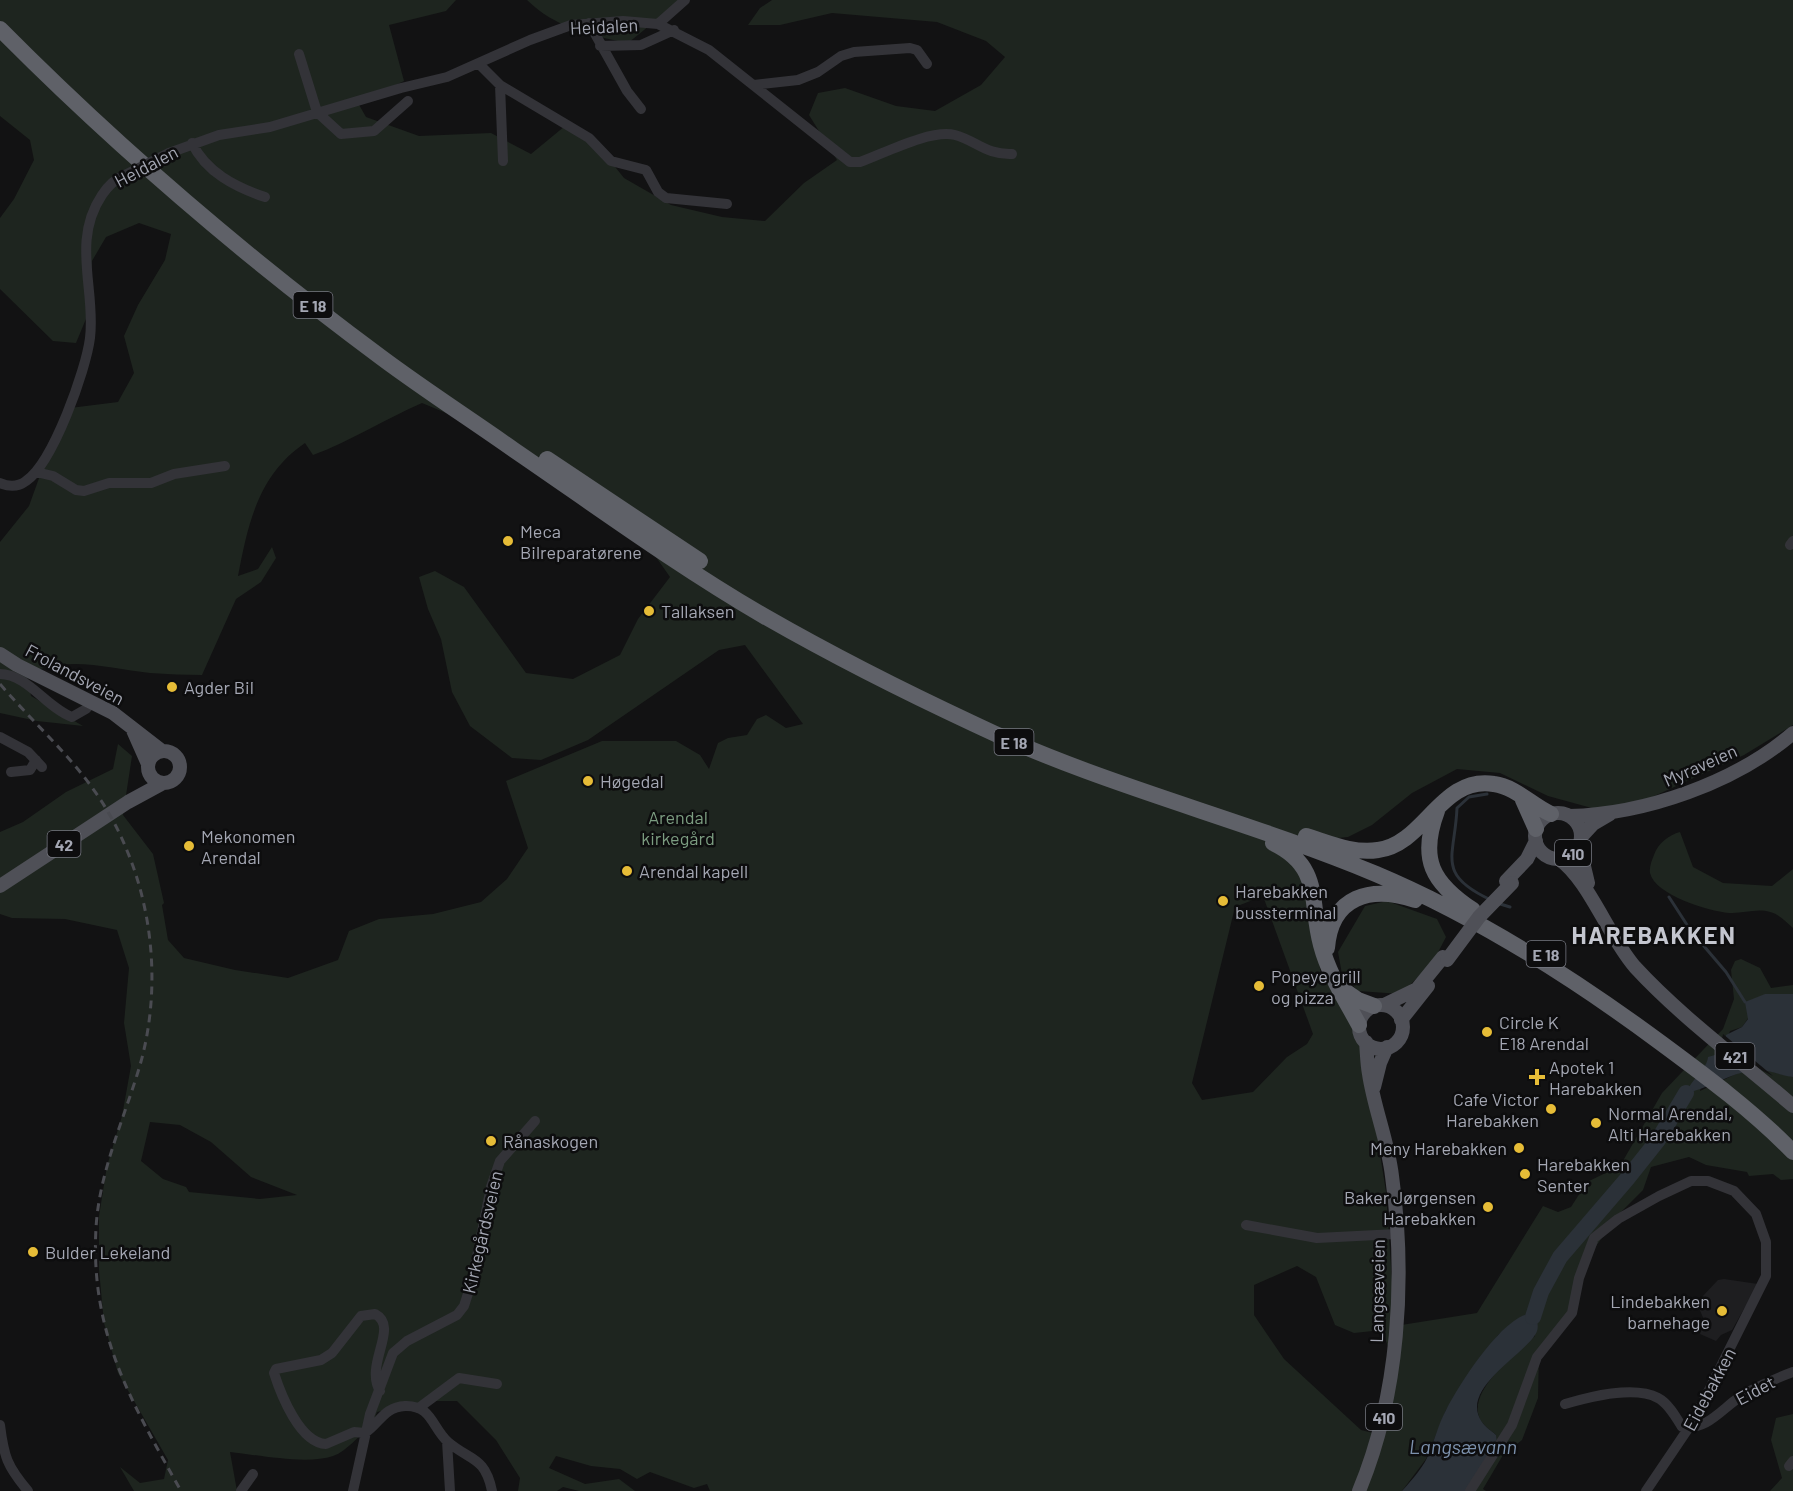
<svg xmlns="http://www.w3.org/2000/svg" width="1793" height="1491" font-family="Barlow,sans-serif">
<rect width="100%" height="100%" fill="#121213"/>
<!-- built -->
<path fill="#1e1e20" d="M1724,1279L1758,1284L1732,1330L1721,1335L1716,1341L1700,1334L1704,1320L1699,1308L1702,1297L1718,1280Z"/>
<!-- green -->
<path fill="#1e251f" fill-rule="evenodd" d="M0,0H456L446,11L389,25L404,81L358,103L366,117L419,136L491,133L531,154L565,126L592,138L624,178L671,205L722,217L765,221L804,183L837,160L809,115L818,93L845,88L896,106L935,111L981,85L1005,57L986,41L937,22L832,13L780,25H748L760,8L772,0H1793V725L1744,755L1650,798L1599,810L1548,796L1500,773L1457,769L1412,793L1372,825L1348,837L1296,842L1309,889L1321,975L1346,1011L1364,1052L1386,1192L1395,1326L1477,1313L1543,1206L1558,1212L1571,1207L1587,1182L1620,1166L1662,1093L1723,1029L1734,999L1731,970L1735,961L1741,959L1760,968L1771,988L1793,985V994H1765L1742,1027L1730,1031L1722,1053L1707,1063L1700,1091L1740,1072L1762,1069L1793,1077V1179L1781,1180L1773,1174L1749,1176L1747,1172L1706,1165L1689,1157L1651,1167L1643,1190L1616,1217L1586,1261L1574,1313L1539,1352L1538,1398L1522,1440L1503,1455L1483,1489L1486,1491H1467L1496,1435C1492,1431 1485,1427 1482,1422C1462,1395 1517,1352 1535,1336L1533,1317L1524,1315L1498,1335L1468,1376L1446,1410L1426,1459L1402,1491H710L707,1484L694,1488L650,1472L637,1479L620,1469L591,1466L556,1456L549,1468L585,1484L619,1479L635,1491H579L563,1487L557,1491H518L520,1478L496,1440L457,1401H430L377,1412L371,1429C357,1435 348,1451 333,1456C307,1465 258,1455 230,1452L237,1491H134L120,1467L140,1483L164,1479L168,1460L118,1373L104,1323L99,1270V1216L107,1166L122,1116L131,1066L124,1023L129,968L117,930L65,919L12,918L0,914V832L23,822L66,792L113,769L118,744L132,756L123,815L153,854L164,903L162,905L168,940L184,958L235,970L288,978L338,960L349,931L379,919L433,914L481,902L507,879L528,848L506,781L602,741H676L700,755L709,769L718,743L728,738L747,735L757,719L766,715L786,728L803,724L745,645L719,650L588,740L541,760L512,758L470,726L452,692L441,639L428,609L419,577L435,571L464,587L526,673L573,679L620,655L638,619L670,577L644,540L470,423L422,403C385,419 351,441 313,455L305,443C258,475 248,524 238,576L258,569L272,547L276,558L261,582L236,599L202,675C185,675 168,674 150,673C109,669 66,654 27,675L31,696L83,726L37,721L0,713V542L29,506L47,456L70,408L118,402L134,373L124,336L138,305L165,260L171,234L139,223L106,237L92,261L88,314L76,343L53,341L0,289V218L14,199L34,160L30,140L0,116ZM1263,896L1313,1034L1307,1044L1287,1057L1253,1092L1202,1100L1192,1083L1235,907ZM150,1122L180,1125L211,1142L251,1177L297,1195L260,1199L189,1192L186,1187L163,1179L141,1161ZM1297,1266L1316,1277L1335,1325L1354,1333L1382,1330L1390,1352L1381,1435L1361,1430L1284,1359L1254,1315V1285Z
M527,0H681L628,43C592,36 554,27 527,0Z
M1680,832L1693,867L1723,883L1772,886L1793,869V928C1786,922 1779,914 1770,912C1756,908 1743,914 1729,913C1708,911 1655,895 1650,873C1649,867 1652,860 1654,855C1658,843 1669,835 1680,832Z
M1387,901L1437,919L1446,937L1433,962L1401,994L1358,991L1342,974L1338,952L1365,906Z
M1793,1414V1491H1770L1782,1478L1771,1440L1776,1418Z"/>
<!-- water -->
<path fill="#2b3138" d="M1765,994H1793V1077C1782,1076 1770,1070 1760,1070C1733,1070 1712,1088 1686,1093C1691,1080 1707,1069 1708,1057L1722,1053L1726,1035L1742,1027L1748,1019L1745,1002Z
M1524,1315L1536,1317C1538,1324 1539,1329 1535,1335C1522,1356 1459,1390 1482,1422C1485,1427 1492,1431 1496,1435L1497,1444L1467,1491H1402C1411,1481 1421,1470 1427,1458C1434,1442 1438,1425 1446,1410C1460,1383 1496,1327 1524,1315Z"/>
<!-- pier -->
<path fill="#121213" d="M1723,1034L1773,1076L1720,1049Z"/>
<g fill="none" stroke-linecap="round" stroke-linejoin="round">
<!-- stream -->
<path stroke="#2b3138" stroke-width="3" d="M1487,794L1469,797L1457,808C1455,857 1435,874 1491,900
M1669,897L1691,931L1726,972L1745,1002
M1497,903L1510,907"/>
<!-- river -->
<path stroke="#2b3138" stroke-width="16" d="M1533,1317L1541,1292L1560,1257L1627,1179L1658,1140L1686,1093"/>
<!-- minor -->
<path stroke="#333338" stroke-width="10" d="M589,23L627,91L641,109
M658,24L685,0
M600,46L641,45L674,30
M299,54L317,112L341,134L374,131L408,101
M479,64L500,85L589,138L611,161L646,170L658,192L666,198L727,204
M500,85L503,161
M754,85L798,80L818,72L841,56L854,52L910,48L917,50L927,64
M192,143C206,172 235,187 265,197
M169,153L219,135L270,127L401,88L447,77L530,40L571,25L623,21L658,24L709,50L850,162H860C883,154 930,129 955,135C977,141 986,155 1012,154
M36,472L53,476L76,490L84,491L109,483H151L174,474L225,466
M0,483C9,487 18,487 26,481C53,463 86,370 90,338C96,290 71,241 102,195C108,186 115,179 125,175
M1790,545L1793,541
M0,674C27,674 47,708 72,717L86,709L92,702
M0,737L28,752L42,767
M11,772L30,770L36,760
M1246,1225L1317,1238L1397,1234
M380,1391C364,1364 400,1327 375,1314L361,1316L332,1353L321,1360L276,1369L274,1373C281,1395 300,1443 326,1444L354,1432L365,1433C380,1423 384,1407 405,1406C432,1405 432,1428 448,1442C470,1461 485,1456 492,1491
M1565,1404C1589,1397 1634,1385 1658,1398C1668,1403 1676,1417 1682,1427C1709,1431 1724,1405 1746,1393C1761,1385 1777,1378 1793,1372
M420,1407L459,1378L497,1384
M0,1425C4,1457 7,1466 28,1491
M447,1441L450,1491
M1789,1466L1793,1461
M241,1491L253,1474
M353,1491L370,1414L393,1353L407,1341L457,1315L464,1306L472,1281L491,1187L500,1161L535,1121
M1470,1491L1512,1425L1537,1357L1572,1313L1579,1278L1594,1238L1618,1219L1659,1196L1691,1181H1708L1734,1191L1756,1214L1766,1242V1276L1694,1420L1646,1491"/>
<!-- major -->
<path stroke="#4f5057" stroke-width="14" d="M0,654L17,665L113,713L162,751
M132,728L148,764
M148 767a16 16 0 1 1 32 0a16 16 0 1 1-32 0Z
M1535 836a23 23 0 1 1 46 0a23 23 0 1 1-46 0Z
M1569,816C1645,814 1735,783 1793,733
M1581,837L1593,824L1610,814
M1579,845L1588,883
M1559,859C1589,880 1608,936 1635,967C1681,1017 1741,1061 1793,1106
M1506,881L1527,859L1536,841
M0,886L128,802L163,783
M1384,1005L1417,989L1443,957
M1359 1027a22 22 0 1 1 44 0a22 22 0 1 1-44 0Z
M1401,1020L1428,986
M1374,1087L1380,1063L1387,1047
M1359,1491C1399,1395 1406,1279 1392,1176C1388,1141 1374,1108 1369,1074C1367,1063 1367,1053 1366,1042"/>
<!-- highway -->
<path stroke="#5f6168" stroke-width="16" d="M0,29C118,148 247,258 382,358C425,390 470,419 514,450C596,506 678,566 764,616C832,655 903,691 974,724C1103,786 1244,819 1376,874C1478,917 1572,977 1661,1043C1707,1077 1753,1111 1793,1152
M547,459L700,561
M1523,800L1536,829
M1437,811C1419,859 1432,883 1473,910
M1306,836C1329,843 1353,854 1378,850C1425,844 1441,775 1494,784C1516,787 1531,805 1551,814
M1273,843C1323,867 1309,902 1321,945C1329,975 1345,999 1359,1025
M1327,948C1331,896 1371,885 1415,900
M1338,986L1358,1000L1374,1006"/>
<!-- rail -->
<path stroke="#4a4b51" stroke-width="3" stroke-dasharray="8 6" stroke-linecap="butt" d="M0,684C51,743 98,777 128,853C156,922 160,1004 137,1075C121,1126 99,1175 96,1228C90,1334 132,1403 181,1491"/>
<!-- minor-bridge -->
<path stroke="#333338" stroke-width="10" d="M125,175L169,153"/>
<!-- major-bridge -->
<path stroke="#4f5057" stroke-width="14" d="M1447,960L1479,917L1512,883"/>
</g>
<!-- markers -->
<g fill="#e6bc37" stroke="#0d0d0e" stroke-width="2">
<circle cx="508" cy="541" r="6"/>
<circle cx="649" cy="611" r="6"/>
<circle cx="172" cy="687" r="6"/>
<circle cx="588" cy="781" r="6"/>
<circle cx="189" cy="846" r="6"/>
<circle cx="627" cy="871" r="6"/>
<circle cx="1223" cy="901" r="6"/>
<circle cx="1259" cy="986" r="6"/>
<circle cx="1487" cy="1032" r="6"/>
<path d="M1534 1068h6v6h6v6h-6v6h-6v-6h-6v-6h6z"/>
<circle cx="1551" cy="1109" r="6"/>
<circle cx="1596" cy="1123" r="6"/>
<circle cx="491" cy="1141" r="6"/>
<circle cx="1519" cy="1148" r="6"/>
<circle cx="1525" cy="1174" r="6"/>
<circle cx="1488" cy="1207" r="6"/>
<circle cx="33" cy="1252" r="6"/>
<circle cx="1722" cy="1311" r="6"/>
</g>
<g text-anchor="middle" dominant-baseline="central" stroke-width="5" stroke-linejoin="round" paint-order="stroke">
<!-- shield labels -->
<g fill="#0d0d0e" stroke="#777982" stroke-width="1.5">
<rect x="293.5" y="292" width="39" height="26" rx="4.5"/>
<rect x="994.5" y="729" width="39" height="26" rx="4.5"/>
<rect x="47.5" y="831" width="33" height="26" rx="4.5"/>
<rect x="1555" y="840" width="36" height="26" rx="4.5"/>
<rect x="1526.5" y="941" width="39" height="26" rx="4.5"/>
<rect x="1715.5" y="1043" width="39" height="26" rx="4.5"/>
<rect x="1366" y="1404" width="36" height="26" rx="4.5"/>
</g>
<g font-size="16" font-weight="bold" fill="#a4a7b3">
<text x="313" y="305">E 18</text>
<text x="1014" y="742">E 18</text>
<text x="64" y="844">42</text>
<text x="1573" y="853">410</text>
<text x="1546" y="954">E 18</text>
<text x="1735" y="1056">421</text>
<text x="1384" y="1417">410</text>
</g>
<!-- street labels -->
<g font-size="18" fill="#a4a7b3" stroke="#0d0d0e">
<text transform="translate(604 26) rotate(-3)">Heidalen</text>
<text transform="translate(146 166) rotate(-28)">Heidalen</text>
<text transform="translate(75 674) rotate(28)">Frolandsveien</text>
<text transform="translate(1700 765) rotate(-24)">Myraveien</text>
<text transform="translate(482 1232) rotate(-77)">Kirkegårdsveien</text>
<text transform="translate(1377 1291) rotate(-89)">Langsæveien</text>
<text transform="translate(1709 1389) rotate(-62)">Eidebakken</text>
<text transform="translate(1755 1390) rotate(-28)">Eidet</text>
</g>
<!-- poi labels -->
<g font-size="18" fill="#a4a7b3" stroke="#0d0d0e" text-anchor="start">
<text x="520" y="531">Meca<tspan x="520" dy="21">Bilreparatørene</tspan></text>
<text x="661" y="611">Tallaksen</text>
<text x="184" y="687">Agder Bil</text>
<text x="600" y="781">Høgedal</text>
<text x="201" y="836">Mekonomen<tspan x="201" dy="21">Arendal</tspan></text>
<text x="639" y="871">Arendal kapell</text>
<text x="1235" y="891">Harebakken<tspan x="1235" dy="21">bussterminal</tspan></text>
<text x="1271" y="976">Popeye grill<tspan x="1271" dy="21">og pizza</tspan></text>
<text x="1499" y="1022">Circle K<tspan x="1499" dy="21">E18 Arendal</tspan></text>
<text x="1549" y="1067">Apotek 1<tspan x="1549" dy="21">Harebakken</tspan></text>
<text x="1539" y="1099" text-anchor="end">Cafe Victor<tspan x="1539" dy="21">Harebakken</tspan></text>
<text x="1608" y="1113">Normal Arendal,<tspan x="1608" dy="21">Alti Harebakken</tspan></text>
<text x="503" y="1141">Rånaskogen</text>
<text x="1507" y="1148" text-anchor="end">Meny Harebakken</text>
<text x="1537" y="1164">Harebakken<tspan x="1537" dy="21">Senter</tspan></text>
<text x="1476" y="1197" text-anchor="end">Baker Jørgensen<tspan x="1476" dy="21">Harebakken</tspan></text>
<text x="45" y="1252">Bulder Lekeland</text>
<text x="1710" y="1301" text-anchor="end">Lindebakken<tspan x="1710" dy="21">barnehage</tspan></text>
</g>
<!-- park labels -->
<g font-size="18" fill="#7c9d81" stroke="#0d0d0e">
<text x="678" y="817">Arendal<tspan x="678" dy="21">kirkegård</tspan></text>
</g>
<!-- water labels -->
<g font-size="20" font-style="italic" fill="#7c91ac" stroke="#0d0d0e">
<text x="1463" y="1446">Langsævann</text>
</g>
<!-- district labels -->
<g font-size="24" font-weight="bold" letter-spacing="1.5" fill="#c4c6cf" stroke="#0d0d0e">
<text x="1654" y="934">HAREBAKKEN</text>
</g>
</g>
</svg>
